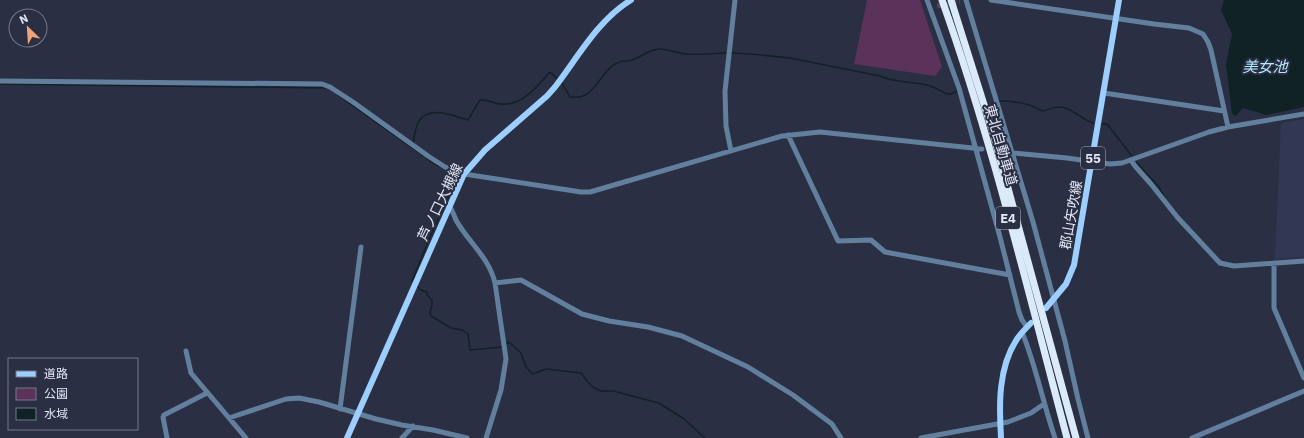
<svg xmlns="http://www.w3.org/2000/svg" width="1304" height="438" font-family="'IBM Plex Sans','Noto Sans JP',sans-serif">
<rect width="100%" height="100%" fill="#2a2f44"/>
<!-- built -->
<path fill="#323853" d="M1304,119V257L1275,259L1281,123Z"/>
<!-- green -->
<path fill="#5b3259" d="M867,0H920L942,67L935,76L854,64Z"/>
<!-- water -->
<path fill="#112227" d="M1224,0H1304V107L1266,115L1243,108L1236,116L1232,114L1226,64L1232,34L1221,10Z"/>
<g fill="none" stroke-linecap="round" stroke-linejoin="round">
<!-- stream -->
<path stroke="#112227" stroke-width="1.5" d="M731,53L751,54L790,58L880,76C895,83 911,81 927,85C934,87 941,91 947,94H951L957,91
M562,83L570,97C596,101 599,71 617,63C622,60 627,62 632,60C641,57 650,49 660,49C669,49 678,54 687,54C700,55 714,53 727,53
M0,84L326,88
M338,95L436,165L443,168
M1000,101C1015,101 1029,103 1042,111C1049,110 1055,106 1061,107C1070,107 1083,120 1093,123
M1102,124H1107L1132,156
M413,144C414,137 415,129 418,123C427,104 453,116 468,120L480,100C488,99 494,104 501,104C523,106 537,86 550,72L559,80
M1136,162L1159,187L1165,198
M414,283L412,281L433,230L456,180L454,173L448,171
M417,286L421,290L427,292V295C435,302 432,303 430,313L431,316L451,328L462,330L468,334L470,350L501,347L509,342L521,353L526,367L533,374L546,369L581,373L587,381L594,388L601,391H613L659,403L684,419L705,438"/>
<!-- minor-tunnel -->
<path stroke="#464b5f" stroke-width="5" stroke-dasharray="5 2.5" stroke-linecap="butt" d="M937,6L960,2"/>
<!-- minor -->
<path stroke="#62809d" stroke-width="5" d="M927,0L959,88L1000,237L1019,312L1022,320L1027,327
M966,0L1033,222L1065,341L1078,399L1088,438
M991,0L1154,24L1189,28L1203,34L1208,42L1211,50L1228,127
M0,81L322,84L330,87L353,102L428,156L445,167L464,174L581,192H590L782,136L820,132L982,149
M1104,93L1224,111
M788,135L838,241L871,240L885,252L1010,275
M731,151L726,126L725,91L735,0
M1004,152L1067,158L1110,164L1122,163L1209,132L1228,127L1304,114
M1131,160L1135,166L1151,184L1178,218L1220,263L1234,266L1304,261
M449,205C452,210 454,215 456,220C468,242 489,257 495,283L506,359L501,390L486,438
M1274,263V308L1304,378
M495,283L521,280L582,314L609,321L648,327L682,336L748,367L793,395L832,424L841,438
M1022,332C1036,366 1043,403 1055,438
M186,351L191,373L246,438
M340,409L361,247
M229,418L286,399L299,398L319,402L376,419L402,425L433,430L467,438
M167,438L163,417L164,415L207,393
M402,438L413,426
M921,438L1008,422L1031,413L1044,404
M1192,438L1304,391"/>
<!-- major -->
<path stroke="#9dcffe" stroke-width="6" d="M1046,308L1066,284L1074,265L1119,0
M347,438L464,174L485,150L547,96L555,87C578,57 598,20 631,0
M1001,438C999,405 998,368 1017,339C1021,333 1026,328 1031,323"/>
<!-- highway -->
<path stroke="#dbeaf8" stroke-width="7" d="M942,0C993,143 1028,292 1067,438
M951,0L993,133L1076,438"/>
</g>
<g text-anchor="middle" dominant-baseline="central" stroke-width="4" stroke-linejoin="round" paint-order="stroke">
<!-- shield labels -->
<g fill="#2a2f44" stroke="#acb0c0" stroke-width="1">
<rect x="1081" y="147" width="24" height="22" rx="3"/>
<rect x="996" y="207" width="24" height="22" rx="3"/>
</g>
<g font-size="13" font-weight="bold" fill="#e4e7f5">
<text x="1093" y="158">55</text>
<text x="1008" y="218">E4</text>
</g>
<!-- street labels -->
<g font-size="14" fill="#e4e7f5" stroke="#2a2f44">
<text transform="translate(1001 145) rotate(74)">東北自動車道</text>
<text transform="translate(440 202) rotate(-64)">芦ノ口大槻線</text>
<text transform="translate(1071 215) rotate(-80)">郡山矢吹線</text>
</g>
<!-- water labels -->
<g font-size="15" font-style="italic" fill="#b4ebfd" stroke="#2a2f44">
<text x="1265" y="66">美女池</text>
</g>
</g>
<!-- legend -->
<rect x="8" y="358" width="130" height="72" fill="#2a2f44" stroke="#74798b"/>
<rect x="16" y="371" width="20" height="6" fill="#9dcffe" stroke="#74798b"/>
<text x="44" y="378" font-size="12" fill="#e4e7f5">道路</text>
<rect x="16" y="388" width="20" height="12" fill="#5b3259" stroke="#74798b"/>
<text x="44" y="398" font-size="12" fill="#e4e7f5">公園</text>
<rect x="16" y="408" width="20" height="12" fill="#112227" stroke="#74798b"/>
<text x="44" y="418" font-size="12" fill="#e4e7f5">水域</text>
<!-- north arrow -->
<g transform="translate(28 28) rotate(335)"><circle r="19" fill="#2a2f44" stroke="#74798b"/>
<path d="M0-3L7 15L0 10L-7 15Z" fill="#efa378"/>
<text y="-6" font-size="11" font-weight="bold" text-anchor="middle" fill="#e4e7f5">N</text>
</g>
</svg>
